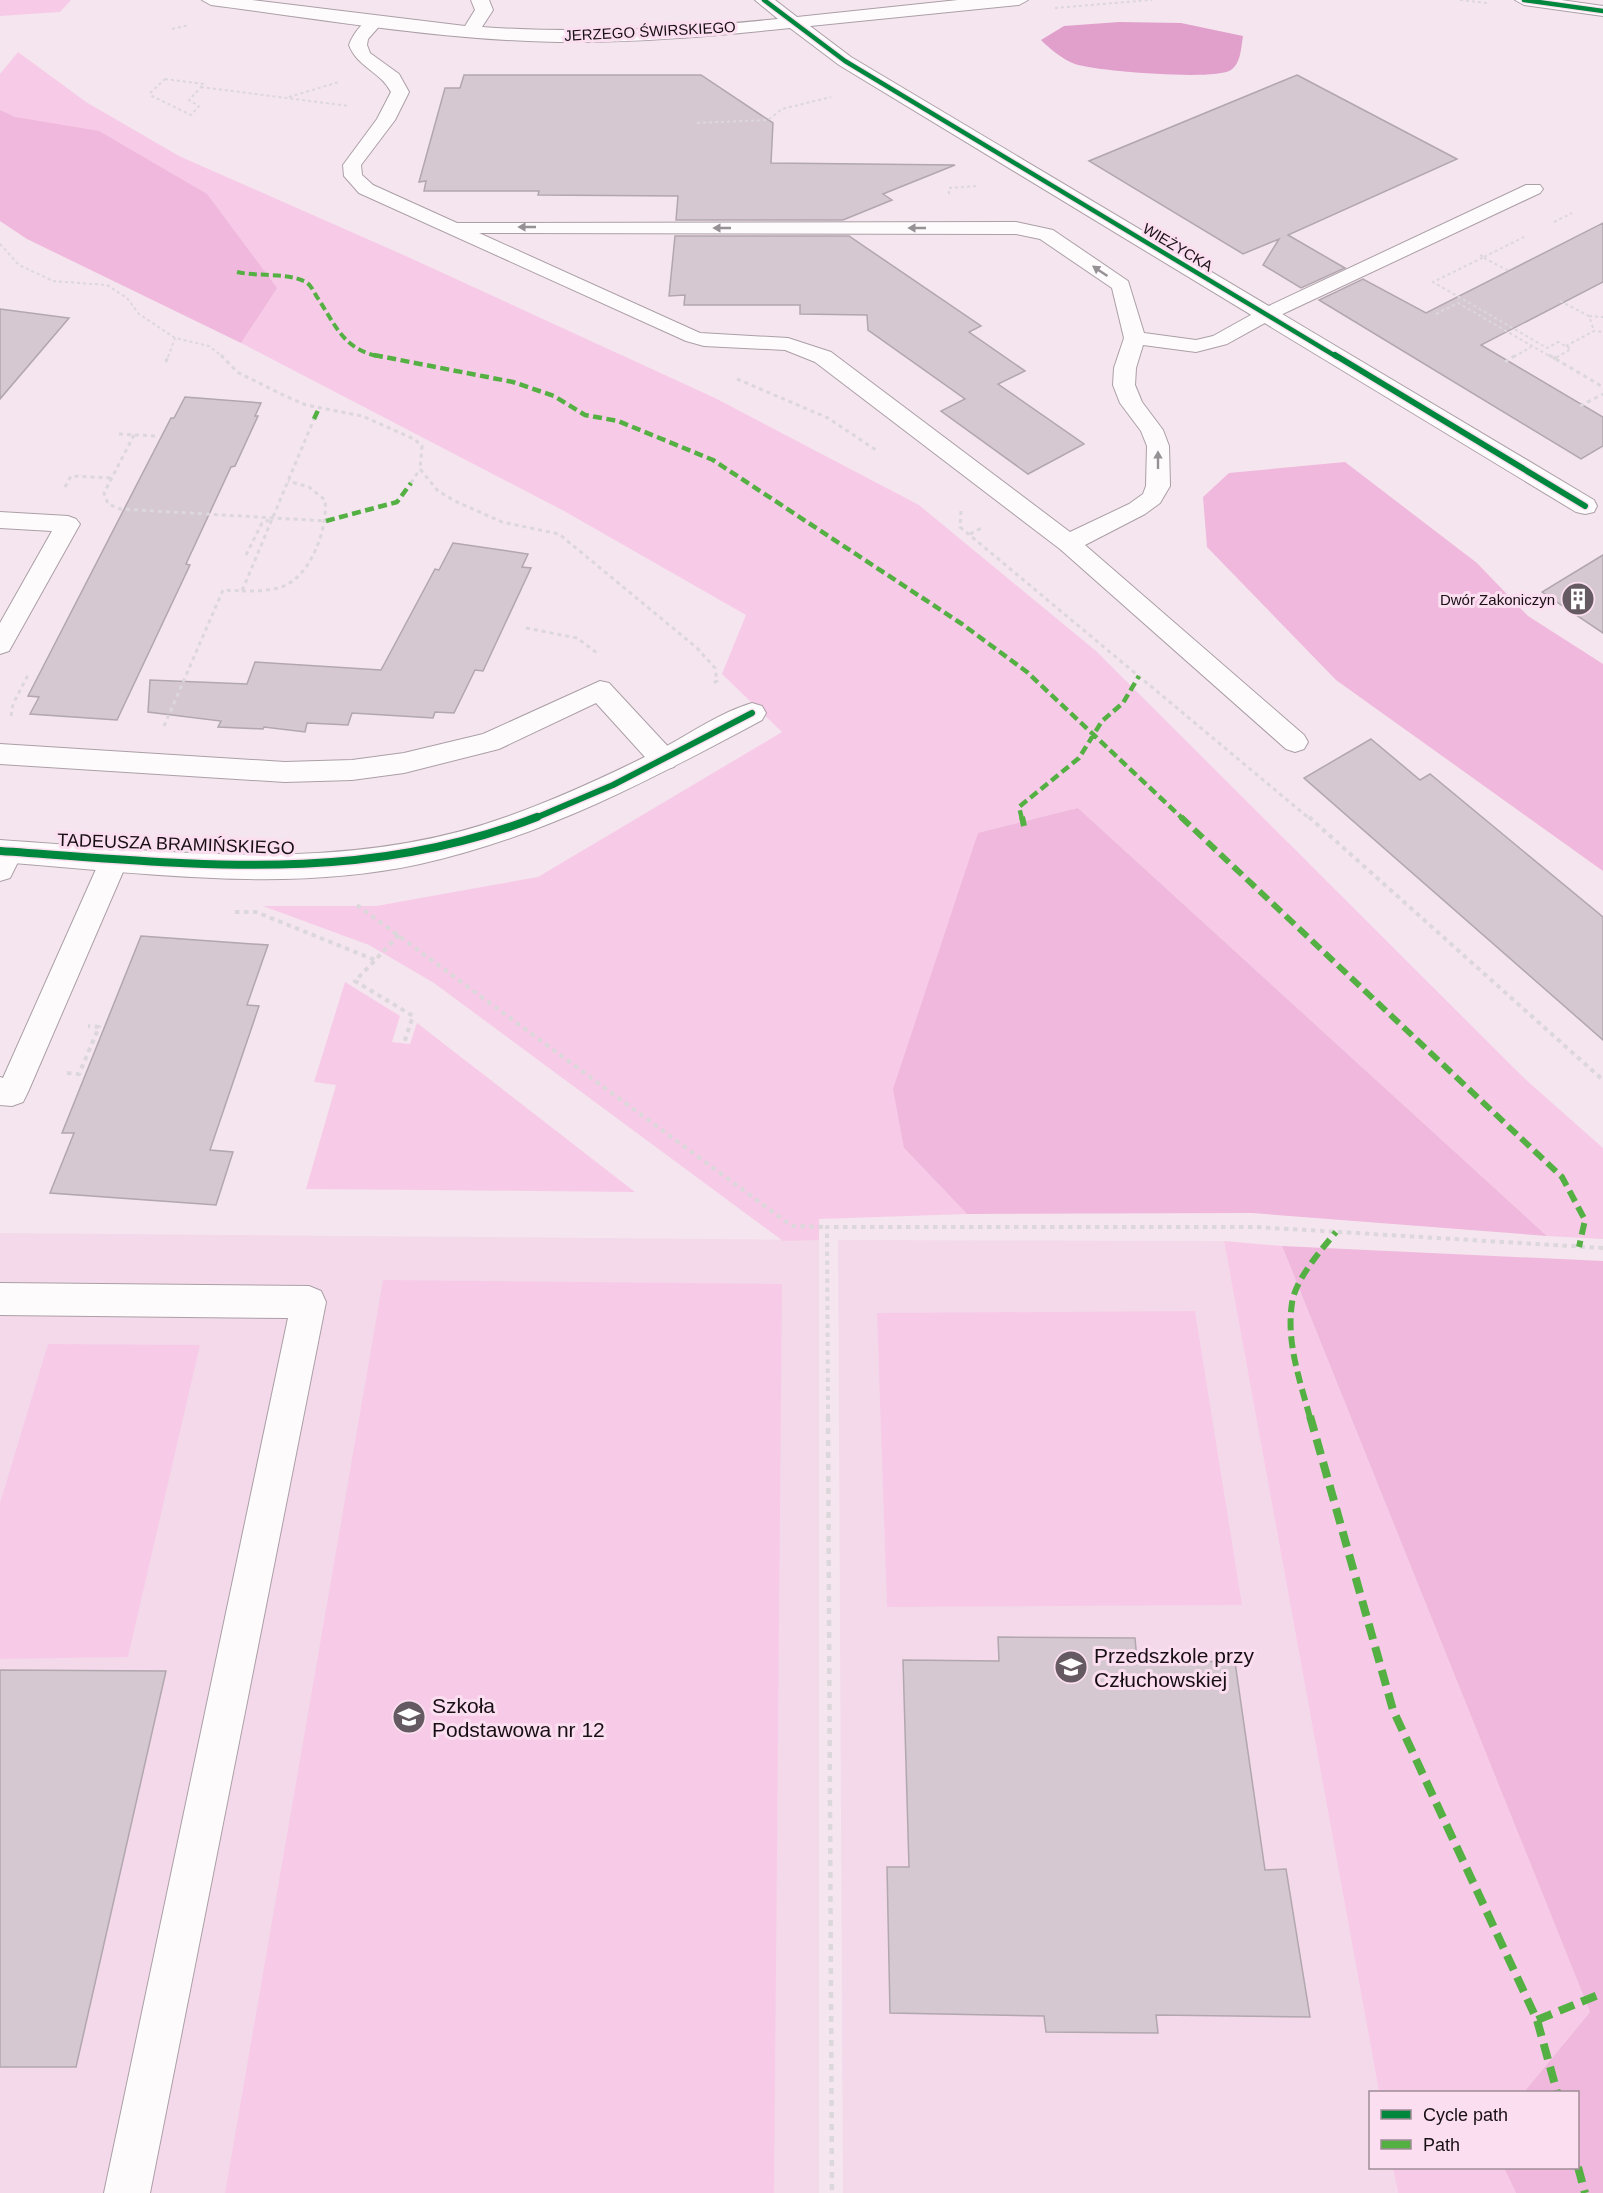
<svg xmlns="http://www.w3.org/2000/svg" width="1603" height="2193" font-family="Helvetica,sans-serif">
<rect width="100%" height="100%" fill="#f5e5ef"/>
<!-- built -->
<path fill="#f3d9ea" d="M0,1233L819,1240V2193H0Z
M838,1240L1224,1241L1379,2092H1370V2168H1393L1398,2193H843Z"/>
<!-- green -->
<path fill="#f7cbe7" d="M0,0H71L60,12L0,16Z
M18,52L86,102L179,156L408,257L715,398L919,505L1096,651L1525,1079L1603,1148V1239L1547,1236L1078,808L904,1148L967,1214L819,1219V1240L783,1241L434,983L369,945L263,906H376L538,877L782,732L722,674L746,615L564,511L241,343L276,288L0,110V74Z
M345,982L400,1016L392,1042L410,1044L417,1023L635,1192L306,1189L336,1085L314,1082Z
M1224,1241L1282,1246L1590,2012L1524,2092H1379Z
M383,1280L782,1284L774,2193H225Z
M1195,1311L1242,1605L887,1607L877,1313Z
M48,1344L200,1345L128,1657L0,1659V1503Z
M1393,2168H1504L1516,2193H1398Z"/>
<!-- forest -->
<path fill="#efb8dc" d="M0,110L15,117L99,131L207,194L277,288L241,343L27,239L0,221Z
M1345,462L1477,563L1528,616L1603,664V871L1336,680L1207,547L1203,497L1229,473Z
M1078,808L1547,1236L1252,1213L967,1214L904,1148L893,1089L978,833Z
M1282,1246L1603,1261V2193H1516L1504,2168H1578V2092H1524L1590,2012Z"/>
<!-- water -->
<path fill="#e0a0cb" d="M1119,22L1181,23L1243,36C1241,48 1241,63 1231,70C1215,81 1095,71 1075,64C1062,59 1050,49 1041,40L1064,26Z"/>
<!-- building -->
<path fill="#d5c8d0" stroke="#b2a7ae" stroke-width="1.5" d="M464,75H701L773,123L771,163L955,165L883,194L892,200L843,220H676L678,196L538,195L539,191H424L426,181L419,182L445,88H460Z
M1297,75L1457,159L1288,235L1345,268L1301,288L1263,265L1279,239L1243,254L1089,161Z
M1603,223V282L1481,345L1603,417V446L1581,459L1319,300L1363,279L1426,313Z
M675,236H849L981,326L969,332L1025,371L998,384L1084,444L1028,474L941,411L965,399L868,330L867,315L800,314V305H684L685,295L669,296Z
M0,309L69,318L0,399Z
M185,397L261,403L255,416H258L235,466L231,467L186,564L190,565L117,720L30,714L39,697L28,696L171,418H174Z
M453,543L528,554L522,567L531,568L483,671L475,670L454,713L435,712L433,718L352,713L348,725L307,723L305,732L264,727L263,729L218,727L221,721L148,712L150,680L247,684L255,662L381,670L435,569L439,570Z
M1603,555V633L1542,592Z
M1371,739L1420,780L1430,774L1603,917V1040L1304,778Z
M141,936L268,945L247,1005L259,1006L210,1150L233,1152L216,1205L50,1193L74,1133H62Z
M998,1637L1135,1638L1137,1660L1235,1662L1265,1870L1286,1869L1310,2017L1156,2015L1158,2033L1046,2032L1044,2016L890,2013L887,1867H909L903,1660L999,1661Z
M0,1670L166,1671L76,2067H0Z"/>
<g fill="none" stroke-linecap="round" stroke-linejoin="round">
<defs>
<path id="lane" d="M376,16L384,21L368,39L367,45L370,53L399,74L409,92L395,120L361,165L362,175L373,185L457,223L1016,222L1053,230L1128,281L1144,333L1196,340L1213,336L1258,311L1526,185H1540L1543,189L1540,193L1272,319L1227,344L1196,352L1143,345L1136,368L1135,385L1142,402L1163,430L1169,446L1170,486L1160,503L1145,514L1085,545L1304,735L1308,742L1304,749L1295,752L1286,749L1060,549L815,362L785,350L704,346L686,341L359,193L344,176L343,165L377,119L391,92C381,72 357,67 349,45C353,34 364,19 376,16ZM479,233L1016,234L1040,239L1112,288L1124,338L1114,368L1113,385L1120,403L1141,431L1147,446L1146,486L1143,494L1129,504L1070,532L831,352L788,338L700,333Z
M0,512L68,516L76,519L80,524L9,651L0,654V623L52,531L0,528Z
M600,681L609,683L674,753L677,760L674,767L664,770L654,767L596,703L499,749L404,773L352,780L285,782L0,764V744L285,762L352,760L404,753L483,734Z
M9,841L19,844L23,852L10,878L0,881V844Z
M115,847L125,850L129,858L28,1092L23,1102L12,1106L0,1105V1077L3,1078L101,858L105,850Z
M0,1283L309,1286L321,1291L326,1302L150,2193H104L288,1318L0,1315Z"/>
<path id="street" d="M202,0H252L465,26L475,10L471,0H489L493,10L482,27C581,34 679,29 778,19L755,0H775L797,17L958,0H1028L1019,5L810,26L851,57L1594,500L1597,506L1594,512L1585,514L1576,512L839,65L790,28C713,36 636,43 559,42C442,40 326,20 211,5Z
M1515,0H1561L1603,6V16L1524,5Z
M752,703L762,706L766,713L762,720C652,779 543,837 420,864C283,894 138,872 0,862V840C169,851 345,876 509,816C562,797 613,773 663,748C691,733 721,712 752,703Z"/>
</defs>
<!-- lane casing -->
<use href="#lane" stroke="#ab9fa6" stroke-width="2"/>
<!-- street casing -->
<use href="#street" stroke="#ab9fa6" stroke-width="2"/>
<!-- path-far3 -->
<path stroke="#dcd7da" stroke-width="2" stroke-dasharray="3 3" stroke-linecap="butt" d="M1460,0L1487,3
M1055,8L1152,0
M172,29L189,25
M165,79L204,84L189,100L199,106L191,115L152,96L150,93Z
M201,87L349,106
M289,97L339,82
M697,123L768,120L782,109L831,97
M949,194V188L978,186
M1554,222L1572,213
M0,244L19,265L53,281L107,285L127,298L139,314L175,338L209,346L223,357
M1480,255L1484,257L1433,282L1547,348L1558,342L1571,349L1557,357
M1484,257L1526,236
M1484,258L1511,272
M1560,301L1589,316L1594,331
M1436,314L1458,303L1551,357
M1589,316L1603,317
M1566,346L1594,331L1603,332
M168,357L175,338
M1514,357L1531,347"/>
<!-- path-far2 -->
<path stroke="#dcd7da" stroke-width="3" stroke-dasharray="4 4" stroke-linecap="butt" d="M221,355L237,372L283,395L306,405L362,416L414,439L422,446L420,469L438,491L455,501L502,522L559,534L697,648L715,668L717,681L713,683
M1549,355L1603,387
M1553,359L1559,355
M166,362L168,355
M1505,362L1516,355
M737,379L828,418L876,450
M1580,406L1603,394
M119,434L155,436
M134,435L104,493L108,504L120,509L326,521
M411,483L420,469
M65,487L71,476L112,478
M961,511L960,527L1310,819
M970,534L983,527
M246,555L262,523L269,520
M242,591C257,591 275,591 288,584C313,570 328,526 325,500L309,487L288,481
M526,628L577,638L597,653
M11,716L13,704L29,673
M164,726L223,590L242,591L314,419"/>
<!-- path-far1 -->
<path stroke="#dcd7da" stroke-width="4" stroke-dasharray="4.5 4.5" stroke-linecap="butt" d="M1309,817L1603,1080
M357,905L792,1226L827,1227
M235,912H256L375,960
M399,935L355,981L413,1016L404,1043
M67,1073L79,1074L99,1027L88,1026
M828,1418L827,1227H1256L1603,1248"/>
<!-- path -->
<path stroke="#dcd7da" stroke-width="4.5" stroke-dasharray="6 6" stroke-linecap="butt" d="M828,1416L832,2193"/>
<!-- lane -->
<use href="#lane" fill="#fefbfd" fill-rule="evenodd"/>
<!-- street -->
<use href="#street" fill="#fefbfd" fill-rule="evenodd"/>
<!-- quiet-far3 -->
<path stroke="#55b044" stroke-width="4" stroke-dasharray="8 4" stroke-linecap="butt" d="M237,272C259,277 286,272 306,282C311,285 314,292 317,297C337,327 343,350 382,357"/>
<!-- quiet-far2 -->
<path stroke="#55b044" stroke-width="4.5" stroke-dasharray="9 4.5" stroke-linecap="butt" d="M374,355L513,382L554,396L585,415L618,421L713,460L962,624L1027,672L1183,819
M314,419L319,408
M326,521L397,502L411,483
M1022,819L1019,807L1079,758L1102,721L1123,703L1139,676"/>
<!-- quiet-far1 -->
<path stroke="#55b044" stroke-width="6" stroke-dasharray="12 6" stroke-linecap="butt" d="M1022,817L1024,826
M1181,817L1562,1177L1585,1220L1579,1247
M1310,1418C1300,1380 1286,1343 1292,1303C1295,1280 1321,1250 1336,1232"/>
<!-- quiet -->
<path stroke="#55b044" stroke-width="8" stroke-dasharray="16 8" stroke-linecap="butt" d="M1310,1416L1393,1710L1537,2020L1557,2092
M1537,2020L1603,1993
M1578,2167L1585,2193"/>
<defs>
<path id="cycleway-far2" d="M764,0L845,61L1337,357
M1524,0L1603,11"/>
<path id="cycleway-far1" d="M1335,355L1585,506
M533,819L613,785L752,713"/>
<path id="cycleway" d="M0,851C186,863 358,887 537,817"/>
</defs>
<!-- cycleway-far2 casing -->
<use href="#cycleway-far2" stroke="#fbdff0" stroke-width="7"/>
<!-- cycleway-far1 casing -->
<use href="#cycleway-far1" stroke="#fbdff0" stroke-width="9"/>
<!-- cycleway casing -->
<use href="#cycleway" stroke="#fbdff0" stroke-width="11"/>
<!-- cycleway-far2 -->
<use href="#cycleway-far2" stroke="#00873e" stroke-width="4.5"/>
<!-- cycleway-far1 -->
<use href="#cycleway-far1" stroke="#00873e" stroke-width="6"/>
<!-- cycleway -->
<use href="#cycleway" stroke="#00873e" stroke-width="8"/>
</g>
<!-- one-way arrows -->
<defs><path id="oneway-solid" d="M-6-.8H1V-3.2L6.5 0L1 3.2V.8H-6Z" transform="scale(1.5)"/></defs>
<g fill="#969195">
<use href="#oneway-solid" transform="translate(527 227) rotate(-180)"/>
<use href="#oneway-solid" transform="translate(722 228) rotate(180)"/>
<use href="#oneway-solid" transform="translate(917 228) rotate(180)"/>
<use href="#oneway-solid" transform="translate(1100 271) rotate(-146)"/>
<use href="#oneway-solid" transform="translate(1158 460) rotate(-90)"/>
</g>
<!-- icons -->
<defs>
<symbol id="building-disc" viewBox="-11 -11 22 22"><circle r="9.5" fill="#655a61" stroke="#fbdff0"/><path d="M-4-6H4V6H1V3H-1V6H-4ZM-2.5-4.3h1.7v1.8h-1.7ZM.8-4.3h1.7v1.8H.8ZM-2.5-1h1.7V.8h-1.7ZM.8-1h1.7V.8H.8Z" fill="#fff"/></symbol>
<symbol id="school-disc" viewBox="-11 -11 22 22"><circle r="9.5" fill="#655a61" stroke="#fbdff0"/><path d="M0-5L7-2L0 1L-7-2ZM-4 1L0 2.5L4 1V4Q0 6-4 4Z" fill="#fff"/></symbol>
</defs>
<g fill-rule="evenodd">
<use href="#building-disc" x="1559" y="580" width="38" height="38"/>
<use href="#school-disc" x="1052" y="1648" width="38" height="38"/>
<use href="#school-disc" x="390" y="1698" width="38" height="38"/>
</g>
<g text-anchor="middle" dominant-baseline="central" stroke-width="6" stroke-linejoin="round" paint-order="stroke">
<!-- far-street labels -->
<g font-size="15" fill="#180f15" stroke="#fbdff0">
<text transform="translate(650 31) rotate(-3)">JERZEGO ŚWIRSKIEGO</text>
<text transform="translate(1178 247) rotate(31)">WIEŻYCKA</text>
</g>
<!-- far-poi labels -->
<g font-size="15" fill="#180f15" stroke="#fbdff0" text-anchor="end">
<text x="1555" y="599">Dwór Zakoniczyn</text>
</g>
<!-- street labels -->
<g font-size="18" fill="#180f15" stroke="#fbdff0">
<text transform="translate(176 844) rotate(2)">TADEUSZA BRAMIŃSKIEGO</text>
</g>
<!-- near-poi labels -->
<g font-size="21" fill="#180f15" stroke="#fbdff0" text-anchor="start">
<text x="1094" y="1655">Przedszkole przy<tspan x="1094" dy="24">Człuchowskiej</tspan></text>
<text x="432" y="1705">Szkoła<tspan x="432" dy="24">Podstawowa nr 12</tspan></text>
</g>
</g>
<!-- legend -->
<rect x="1369" y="2091" width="210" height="78" fill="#fbdff0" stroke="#a08c98" stroke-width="1.5"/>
<rect x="1381" y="2110" width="30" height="9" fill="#00873e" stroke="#a08c98" stroke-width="1.5"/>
<text x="1423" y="2121" font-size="18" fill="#180f15">Cycle path</text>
<rect x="1381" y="2140" width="30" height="9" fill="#55b044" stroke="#a08c98" stroke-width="1.5"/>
<text x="1423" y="2151" font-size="18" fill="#180f15">Path</text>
</svg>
